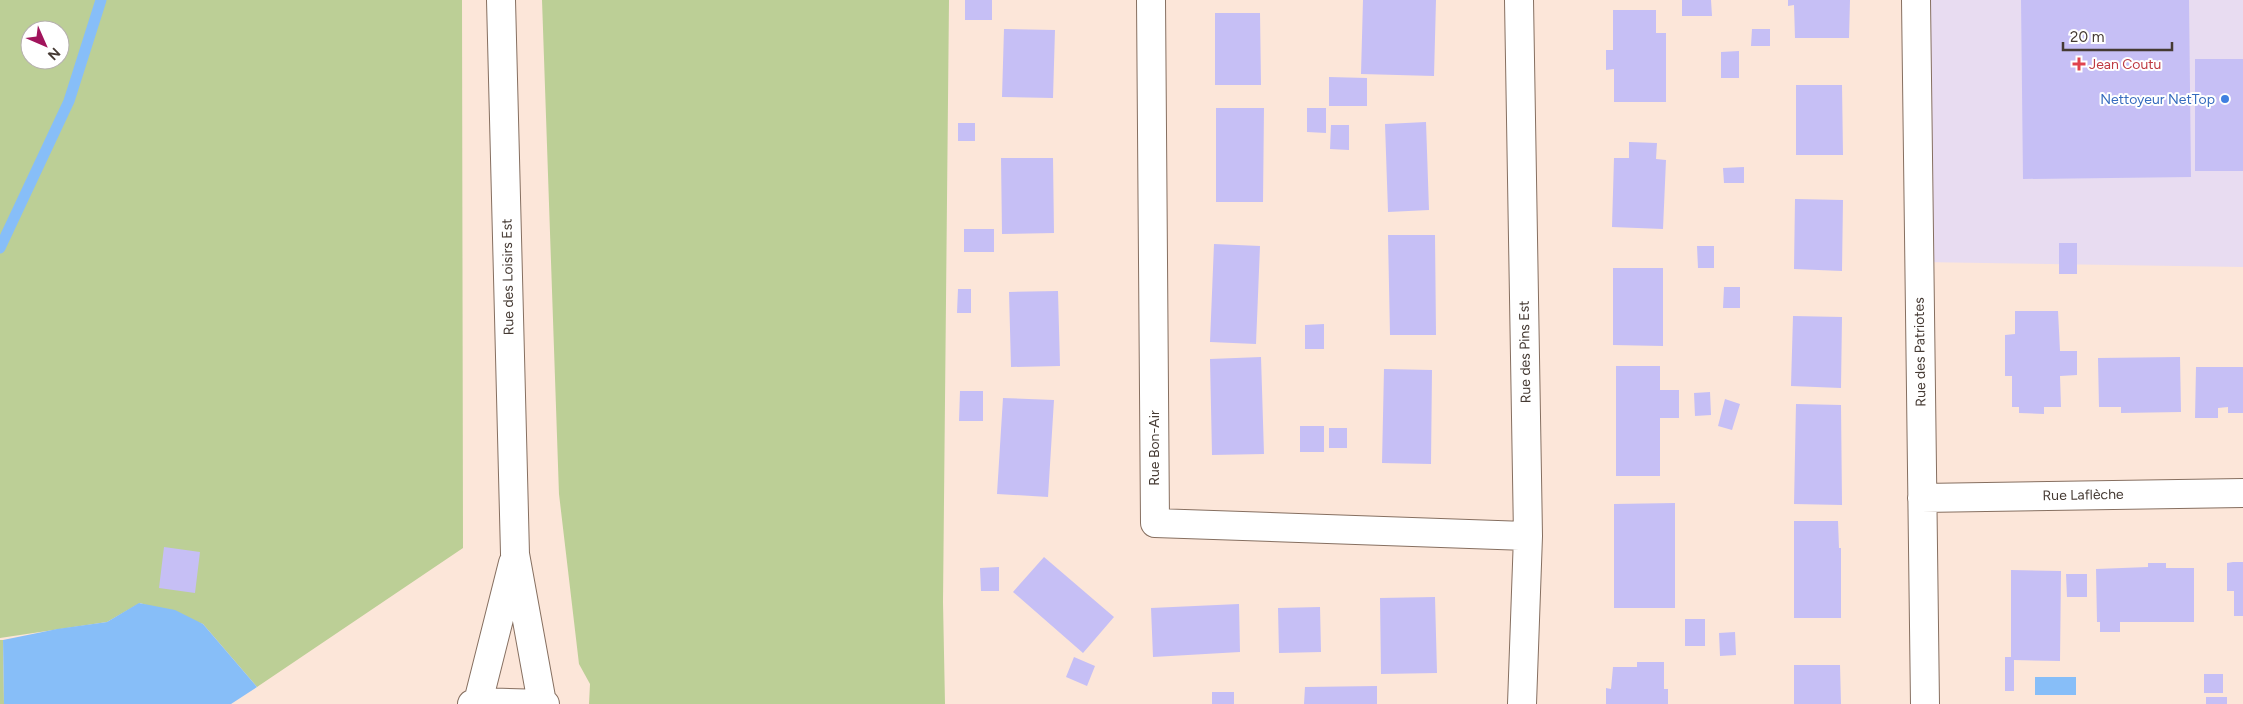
<svg xmlns="http://www.w3.org/2000/svg" width="2243" height="704" font-family="Figtree,sans-serif">
<rect width="100%" height="100%" fill="#fce6d9"/>
<!-- commercial -->
<path fill="#e8dcf1" d="M1918,0H2243V267L1919,262Z"/>
<!-- green -->
<path fill="#bccf96" fill-rule="evenodd" d="M0,0H462L463,548L257,687L203,624L140,603L107,622L0,638ZM30,30H60V60H30Z
M542,0H949L943,602L945,704H589L590,684L579,664L559,494Z
M0,640H3L4,704H0Z"/>
<!-- water -->
<path fill="#87bef8" d="M139,603L175,610L203,624L257,687L231,704H4L3,640L57,629L107,622Z
M2035,677H2076V695H2035Z"/>
<g fill="none" stroke-linecap="round" stroke-linejoin="round">
<!-- stream -->
<path stroke="#87bef8" stroke-width="11" d="M0,248L69,101L101,0"/>
</g>
<!-- building -->
<path fill="#c6bff5" d="M965,0H992V20H965Z
M1363,0H1436L1434,76L1361,74Z
M1682,0H1711L1712,16H1682Z
M1788,0H1850L1849,38H1795L1794,5L1788,6Z
M2021,0H2189L2191,177L2023,179Z
M1613,10H1656V33H1666V102H1614V69L1606,70V50H1613Z
M1215,13H1260L1261,85H1215Z
M1004,29L1055,30L1053,98L1002,97Z
M1752,29H1770V46H1751Z
M1739,51V78H1721V52Z
M2195,59H2243V171H2195Z
M1329,77L1367,78V106H1329Z
M1796,85H1842L1843,155H1796Z
M1216,108H1264L1263,202H1216Z
M1307,108H1326V133L1307,132Z
M1426,122L1429,210L1388,212L1385,124Z
M958,123H975V141H958Z
M1331,125H1349V150L1330,149Z
M1629,142L1657,143L1656,159L1666,160L1663,229L1612,227L1614,158H1629Z
M1001,158H1053L1054,233L1002,234Z
M1744,167V183H1724L1723,168Z
M1795,199L1843,200L1842,271L1794,269Z
M964,229H994V252H964Z
M1388,235H1435L1436,335H1390Z
M2059,243H2077V274H2059Z
M1214,244L1260,246L1256,344L1210,342Z
M1697,246H1714V268H1698Z
M1613,268H1663V346L1613,345Z
M1724,287H1740V308H1723Z
M958,289H971V313H957Z
M1058,291L1060,366L1011,367L1009,292Z
M2015,311H2058L2060,351H2077V375L2060,376L2061,407H2044V414L2019,413V407H2012V376H2005V335L2015,334Z
M1793,316L1842,317L1841,388L1791,386Z
M1324,324V349H1305V325Z
M1261,357L1264,454L1212,455L1210,359Z
M2180,357L2181,412L2121,413V407H2099L2098,358Z
M1616,366H1660V390H1679V418H1660V476H1616Z
M2196,367H2243V413H2228V407L2218,408V418H2195Z
M1384,369L1432,370L1431,464L1382,463Z
M960,391H983V421H959Z
M1710,392L1711,415L1695,416L1694,393Z
M1003,398L1054,400L1048,497L997,494Z
M1725,399L1740,404L1732,430L1718,426Z
M1796,404L1841,405L1842,505L1794,504Z
M1300,426H1324V452H1300Z
M1329,428H1347V448H1329Z
M1675,503V608H1614V504Z
M1794,521H1838L1839,548H1841V618H1794Z
M164,547L200,552L195,593L159,588Z
M1044,557L1114,617L1083,653L1013,592Z
M2233,562H2243V616H2234V591H2227V563Z
M2148,563H2166V568H2194V622H2120V632H2100V622H2097L2096,569L2148,567Z
M999,567V591H981L980,568Z
M2011,570L2061,571L2060,661L2014,660V691H2005V657H2011Z
M2066,574H2087V597H2067Z
M1435,597L1437,673L1381,674L1380,598Z
M1239,604L1240,652L1153,657L1151,608Z
M1320,607L1321,652L1279,653L1278,608Z
M1685,619H1705V646H1685Z
M1735,632L1736,655L1720,656L1719,633Z
M1074,657L1095,666L1087,686L1066,677Z
M1637,662H1664V689H1668V704H1606V688L1611,689L1613,667H1637Z
M1794,665H1840L1841,704H1794Z
M2204,674H2223V693H2204Z
M1377,686V704H1304L1305,687Z
M1212,692H1234V704H1212Z
M2206,697H2227V704H2206Z"/>
<g fill="none" stroke-linecap="round" stroke-linejoin="round">
<defs>
<path id="minor" d="M501,0L515,554L542,703
M1151,0L1155,523L1528,536
M1519,0L1528,536L1522,704
M1916,0L1925,704
M1922,498L2243,493
M478,702L513,563
M472,704L478,702L545,704"/>
</defs>
<!-- minor casing -->
<use href="#minor" stroke="#866f60" stroke-width="30"/>
<!-- minor -->
<use href="#minor" stroke="#fff" stroke-width="28"/>
</g>
<!-- markers -->
<path fill="#e0444e" stroke="#fff" stroke-width="2" d="M2076.5 56.5h5v5h5v5h-5v5h-5v-5h-5v-5h5z"/>
<circle fill="#3f7fe0" stroke="#fff" stroke-width="2" cx="2225" cy="99" r="5"/>
<g text-anchor="middle" dominant-baseline="central" stroke-width="4" stroke-linejoin="round" paint-order="stroke">
<!-- health labels -->
<g font-size="14" fill="#be3a42" stroke="#fff" text-anchor="start">
<text x="2089" y="64">Jean Coutu</text>
</g>
<!-- shop labels -->
<g font-size="14" fill="#366cbe" stroke="#fff" text-anchor="end">
<text x="2215" y="99">Nettoyeur NetTop</text>
</g>
<!-- street labels -->
<g font-size="14" fill="#453a33" stroke="#fff">
<text transform="translate(508 277) rotate(-91)">Rue des Loisirs Est</text>
<text transform="translate(1525 352) rotate(-91)">Rue des Pins Est</text>
<text transform="translate(1920 352) rotate(-91)">Rue des Patriotes</text>
<text transform="translate(1154 448) rotate(-90)">Rue Bon-Air</text>
<text transform="translate(2083 495) rotate(-1)">Rue Laflèche</text>
</g>
</g>
<!-- north arrow -->
<g transform="translate(45 45) rotate(135)"><circle r="24" fill="#ffffff" stroke="#b5b0ad"/>
<path d="M0-4L9 19L0 12L-9 19Z" fill="#a1145c"/>
<text y="-8" font-size="14" font-weight="bold" text-anchor="middle" fill="#453a33">N</text>
</g>
<!-- scale -->
<path d="M2063 42v8h109v-8" fill="none" stroke="#453a33" stroke-width="2.5"/>
<text x="2070" y="42" font-size="15" fill="#453a33" stroke="#ffffff" stroke-width="4" paint-order="stroke">20 m</text>
</svg>
